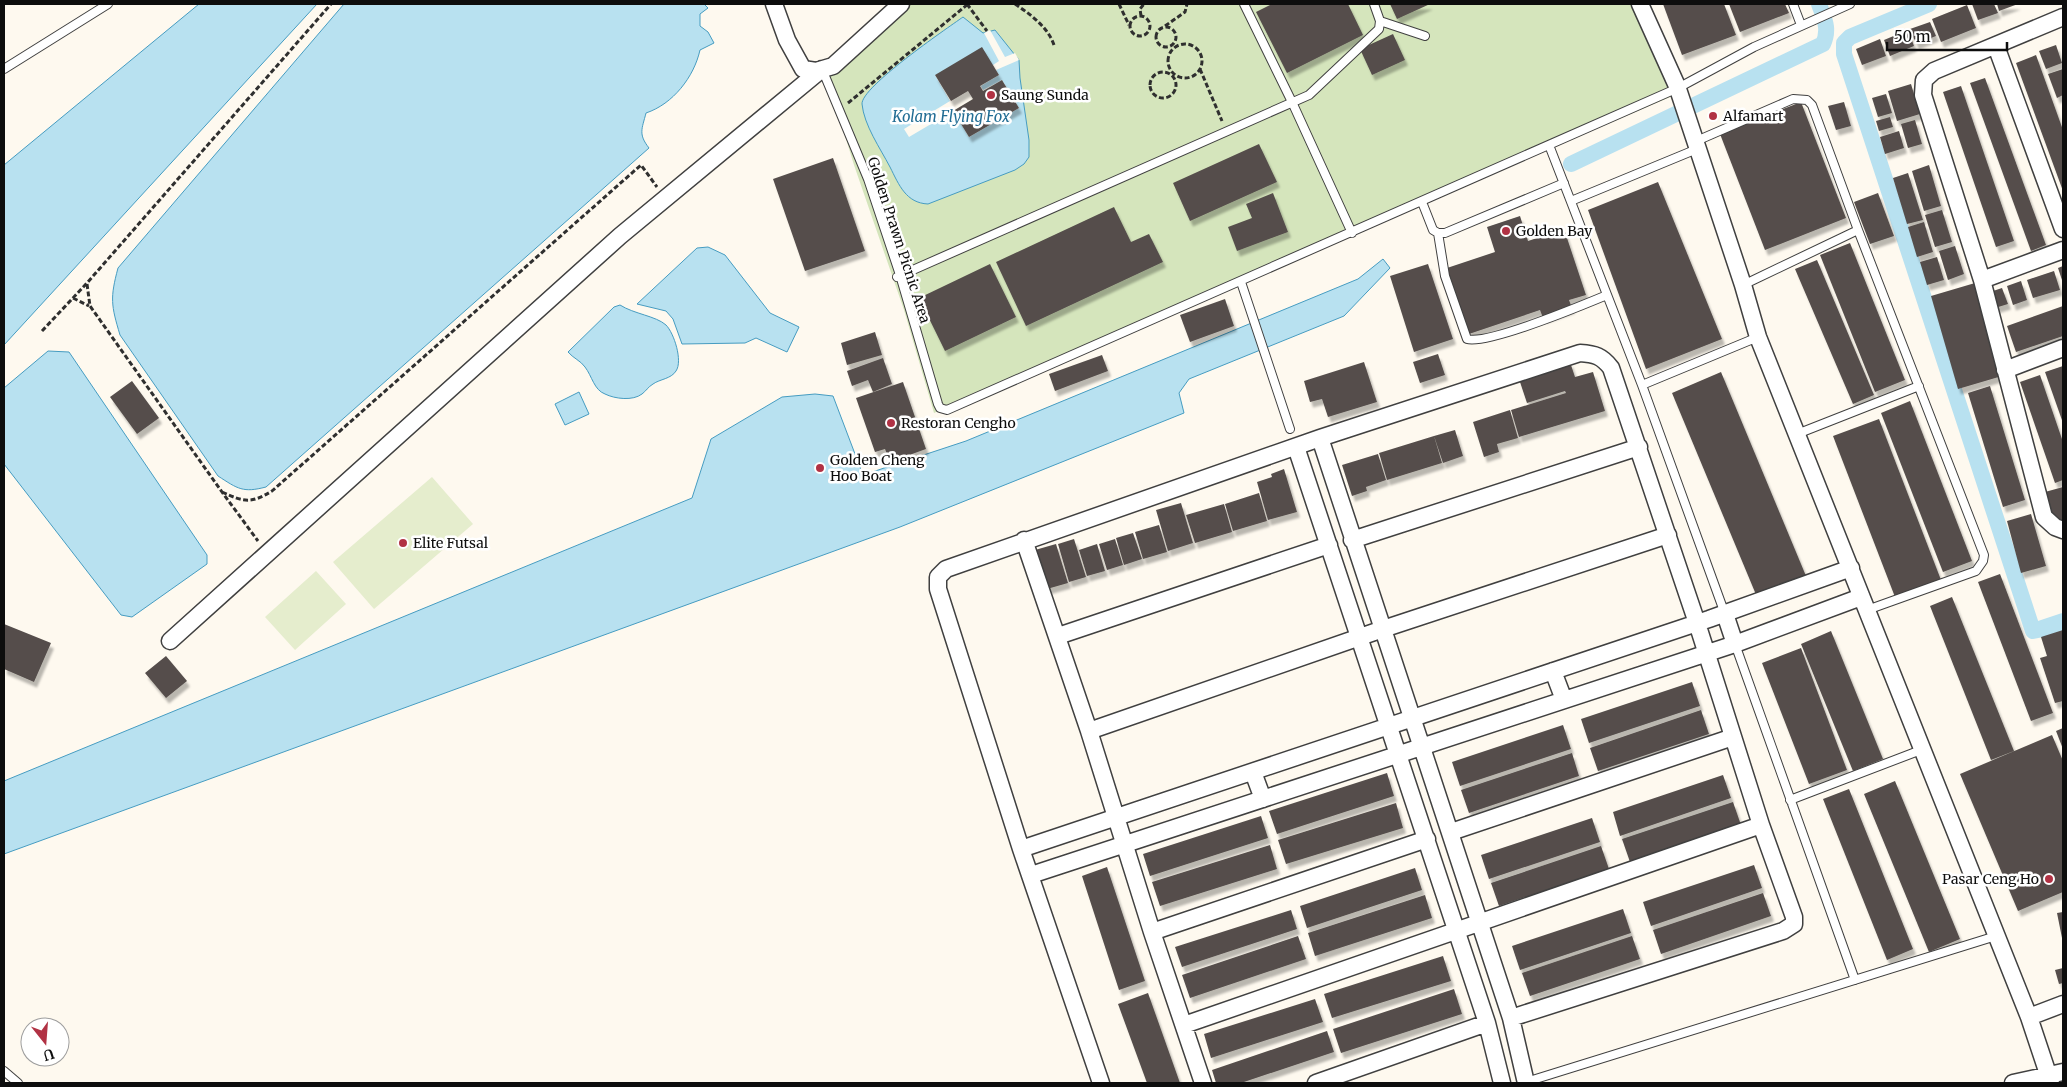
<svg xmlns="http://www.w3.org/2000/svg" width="2067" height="1087" font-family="Merriweather,serif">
<defs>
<filter id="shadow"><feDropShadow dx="3" dy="5.5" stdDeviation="1" flood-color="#0004"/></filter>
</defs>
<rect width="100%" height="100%" fill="#fef9ef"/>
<!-- green -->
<path fill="#d5e5bc" d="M908,4H1648L1682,92L934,413L904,310L854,165L827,77Z"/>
<!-- pitch -->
<path fill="#e5edcd" d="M432,477L473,524L374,609L333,562Z
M316,571L346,604L295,650L265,617Z"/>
<!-- water -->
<path fill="#b8e1f0" stroke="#469cc1" d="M199,4H317L4,345V165Z
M344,4H704L708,8L700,14V26L708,32L714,43L700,50C694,77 673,104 646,113C642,129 638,134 649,148L266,487C243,493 238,489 218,476L120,335C111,305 110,298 118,268Z
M963,17L983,33L995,30L1019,60L1020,78L1029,140V157L1024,164L1015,170L928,204C906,203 899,185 890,167C880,148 864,125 862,104C861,87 946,29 963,17Z
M708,247L725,255L770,313L799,327L787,352L756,338L745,343L682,344L673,319L666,311L637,304L697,248Z
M1383,259L1390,268L1344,316L1189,379L1179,393L1184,413L900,527L4,854V781L692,498L711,439L782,397L815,394L833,396L863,475L966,441L1358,279Z
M620,305C634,314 656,316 666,325C674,333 683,361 676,371C671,379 660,379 653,384C648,387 646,391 642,394C633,401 615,399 605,394C594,390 592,376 585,367C581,361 573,358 568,352L614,307Z
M48,351L69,352L207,555V564L132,617L121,615L4,464V388Z
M579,392L589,414L565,425L555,404Z"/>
<!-- pier -->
<path fill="#fef9ef" d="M990,30L1005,57L1015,53L1019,60L996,70L999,75L981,86L983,90L1002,80L1019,108L969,137L953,111L909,137L904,129L950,101L935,75L993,65L999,61L984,33Z"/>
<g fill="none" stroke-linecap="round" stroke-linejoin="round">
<!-- canal -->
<path stroke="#b8e1f0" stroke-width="16" d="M1929,4L1850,37L1844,43V54L2033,631
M1571,164L1823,44C1830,29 1824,18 1819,4
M2063,621L2033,631L2063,625"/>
</g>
<!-- building -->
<path fill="#554e4b" filter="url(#shadow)" d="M1272,4H1348L1363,35L1287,73L1256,12Z
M1390,4H1430L1397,19Z
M1663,4H1724L1736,35L1682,55Z
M1729,4H1785L1789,13L1740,32Z
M1972,4H1994L1998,13L1978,20Z
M1997,4H2018L1999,11Z
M1967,5L1976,28L1941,42L1932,19Z
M1930,22L1936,36L1916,44L1910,29Z
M1908,30L1914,46L1890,56L1884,40Z
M1393,34L1405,60L1372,75L1360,49Z
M1880,39L1886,56L1862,65L1856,49Z
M2056,45L2062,63L2046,69L2039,51Z
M982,47L999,75L980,86L983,91L1002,80L1019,108L969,137L953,111L973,99L968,91L951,101L935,75Z
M2036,55L2063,130V191L2016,63Z
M2063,69V95L2057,98L2048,74Z
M1985,78L2046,245L2031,251L1970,83Z
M1911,84L1920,114L1897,121L1888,91Z
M1961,86L2014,241L1996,247L1943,92Z
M1886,94L1892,113L1878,117L1872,98Z
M1801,102L1846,218L1765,250L1720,134Z
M1844,102L1851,126L1836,130L1828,106Z
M1890,117L1893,127L1879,131L1876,121Z
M1915,120L1922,144L1908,148L1901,124Z
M1899,131L1904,148L1885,154L1880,137Z
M1259,144L1277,182L1190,221L1173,183Z
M833,158L865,251L805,271L773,179Z
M1929,165L1941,206L1924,211L1912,171Z
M1908,173L1923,220L1907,224L1893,178Z
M1658,182L1722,339L1646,369L1588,210Z
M1273,193L1288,232L1237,251L1228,227L1252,218L1246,204Z
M1878,193L1894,236L1870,244L1854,202Z
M1114,207L1131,242L1149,234L1163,262L1026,326L996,262Z
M1942,210L1952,242L1935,247L1925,215Z
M1520,216L1528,241L1564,229L1586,295L1569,300L1572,308L1543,318L1540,310L1469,334L1447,268L1495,252L1487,227Z
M1924,222L1933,252L1917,257L1908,227Z
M1850,243L1905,380L1875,392L1820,255Z
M1955,246L1964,274L1948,280L1939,251Z
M1937,257L1944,280L1927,285L1920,262Z
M1817,260L1874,395L1853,404L1795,269Z
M990,264L1016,317L945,351L919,298Z
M1428,264L1453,339L1414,352L1390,276Z
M2063,266V283L2058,268Z
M2054,271L2060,290L2033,298L2027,280Z
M2021,281L2027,300L2013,305L2007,286Z
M1975,283L2002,376L1958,389L1931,296Z
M2002,288L2008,304L1995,308L1990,292Z
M1225,299L1234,326L1190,342L1180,315Z
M2063,306V336L2016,352L2007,326Z
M875,332L882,355L847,365L841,343Z
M1438,354L1445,375L1420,383L1413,362Z
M1102,355L1108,371L1055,391L1049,374Z
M883,358L892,384L873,392L868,380L852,386L847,371Z
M1364,362L1377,402L1328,417L1322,399L1310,402L1304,381Z
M1570,362L1575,377L1593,372L1605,411L1519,437L1511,410L1566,393L1565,391L1527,403L1519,379Z
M2063,366V423L2045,372Z
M1721,372L1806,576L1757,597L1672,393Z
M2040,375L2063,442V480L2055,483L2020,382Z
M132,381L159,418L137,434L110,397Z
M903,382L926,449L890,462L885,449L875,452L856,398Z
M1990,386L2025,500L2003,507L1968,393Z
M1910,401L1972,561L1943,572L1881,413Z
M1510,410L1518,438L1497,444L1499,452L1484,457L1473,422Z
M1879,419L1941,580L1895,597L1833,436Z
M1455,430L1463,456L1443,463L1434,436Z
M1434,436L1442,463L1387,480L1379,453Z
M1378,454L1386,480L1366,487L1367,491L1352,496L1342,465Z
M1284,469L1297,512L1268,520L1257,482L1272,477L1271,474Z
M2063,487V522L2054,524L2045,492Z
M1259,493L1267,521L1233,531L1225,504Z
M1181,503L1193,543L1168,551L1156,510Z
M1224,504L1232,532L1195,543L1186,515Z
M2031,514L2046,566L2021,573L2007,521Z
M1159,525L1167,552L1143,559L1135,532Z
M1133,533L1142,559L1124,565L1116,538Z
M1074,539L1086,577L1069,582L1058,544Z
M1115,539L1123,565L1107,570L1099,544Z
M1056,544L1068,583L1047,589L1035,550Z
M1097,544L1105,571L1087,576L1079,550Z
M2000,574L2053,713L2031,721L1978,582Z
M1952,597L2014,751L1991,760L1930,606Z
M4,624L51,643L34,682L4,669Z
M2063,630V701L2055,703L2040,658L2047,656L2041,637Z
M1831,631L1883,759L1853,771L1801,644Z
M1801,648L1847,770L1809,784L1762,663Z
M166,656L187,681L166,698L145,673Z
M1692,682L1700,706L1589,743L1581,719Z
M1701,710L1709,734L1598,771L1590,748Z
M1563,725L1571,749L1460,786L1452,762Z
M2063,728V749L2056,731Z
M2052,735L2063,761V892L2018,911L1960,774Z
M1572,753L1579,776L1469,813L1461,790Z
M1387,773L1394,796L1277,834L1269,811Z
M1723,775L1731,798L1620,836L1613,812Z
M1895,781L1960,939L1929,952L1864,794Z
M1849,789L1913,949L1887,960L1823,799Z
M1733,802L1741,825L1630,862L1622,839Z
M1396,803L1403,828L1286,864L1278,840Z
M1261,816L1268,838L1150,876L1143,854Z
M1592,818L1600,842L1489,879L1481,855Z
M1270,845L1277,869L1160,906L1152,882Z
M1601,846L1609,869L1499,906L1491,883Z
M1754,865L1762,888L1651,926L1643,902Z
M1107,867L1145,981L1119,990L1082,876Z
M1415,868L1422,890L1307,928L1300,906Z
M1763,893L1771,916L1661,954L1653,930Z
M1425,895L1432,918L1315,956L1308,933Z
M1623,909L1631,933L1520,970L1512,946Z
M1291,910L1297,929L1182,967L1175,947Z
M2063,912V938H2062L2057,913Z
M1298,936L1306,959L1190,998L1182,975Z
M1632,936L1640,959L1530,996L1522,973Z
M1443,956L1451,981L1332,1018L1324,994Z
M2063,968V983L2059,984L2055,970Z
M1454,989L1462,1014L1341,1053L1333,1029Z
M1148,993L1180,1083H1147L1118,1004Z
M1315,999L1323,1022L1211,1058L1204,1034Z
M1327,1031L1334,1052L1241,1083H1216L1212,1070Z"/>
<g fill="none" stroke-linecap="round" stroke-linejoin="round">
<defs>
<path id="lane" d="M1244,4L1292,102L1352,233
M1793,4L1801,25
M1380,21L1425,36
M4,69L108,4
M822,69L868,179L900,275L938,404L940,408L947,410L1678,88L1754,47L1850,4
M1694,142L1793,99L1807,100L1812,105L1858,230L1984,555L1983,561L1976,571L1867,610
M1549,145L1642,385L1725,614
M1571,201L1697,149
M1422,202L1433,230L1438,233H1445L1564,183
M1438,233L1445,276L1467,339C1487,345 1583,305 1607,295
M897,277L1309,95L1379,29L1380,21L1374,4
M1241,282L1290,429
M1743,285L1858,230
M1642,385L1758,337
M1797,434L1919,386
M1735,644L1855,980
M1790,800L1921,750
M4,1071L18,1083
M1526,1082L1996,936"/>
<path id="street" d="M774,4L787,40L803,69L816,71L833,66L901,4
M1640,4L1677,86L1743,285L1758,337L2029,1017L2051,1083
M2063,17L1934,71L1924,80L1923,95L1982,280L2044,517L2055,527L2063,530
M1996,46L2063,229
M1982,280L2063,250
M2005,370L2063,348
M1320,438L1511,1018L1526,1083
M1296,447L1487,1023L1502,1083
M1024,540L1089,731L1152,932L1203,1083
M1352,540L1639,447
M1725,614L1735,644
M1058,636L1329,545
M170,641L620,236L822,69
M1553,671L1564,700
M1089,731L1383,629L1668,535
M1253,772L1263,799
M1451,832L1733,737
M1021,849L1709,619L1851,568
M1031,875L1735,644L1861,597
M1152,932L1427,839
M2029,1017L2063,1004
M1184,1025L1761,825L1794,917V924L1783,931L1511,1018
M1101,1083L1021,849L938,589V577L946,569L1320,438L1580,353C1595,354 1602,356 1611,368L1697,623L1761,825
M1316,1083L1487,1023
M2013,1083L2063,1072"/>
</defs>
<!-- lane casing -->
<use href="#lane" stroke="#404040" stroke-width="10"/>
<!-- street casing -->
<use href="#street" stroke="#404040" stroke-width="19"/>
<!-- path -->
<path stroke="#2f2f2f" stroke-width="3" stroke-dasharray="5 2.5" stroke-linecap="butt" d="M967,4L987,31
M1015,4C1030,14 1048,27 1054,45
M1119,4L1129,25
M1130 26a10 10 0 1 1 20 0a10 10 0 1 1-20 0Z
M1141,16L1140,9L1144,4
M1165,26L1185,12L1187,4
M1156 37a10 10 0 1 1 20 0a10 10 0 1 1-20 0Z
M1168 61a17 17 0 1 1 34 0a17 17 0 1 1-34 0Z
M1200,69L1222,121
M1150 85a13 13 0 1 1 26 0a13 13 0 1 1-26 0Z
M848,103L968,4
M87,284L90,306L222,492L258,541
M73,298L89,306
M42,331L87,283L331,4
M222,492C244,502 251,504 272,491L641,165L657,187"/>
<!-- lane -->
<use href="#lane" stroke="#fff" stroke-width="8"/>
<!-- street -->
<use href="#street" stroke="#fff" stroke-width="16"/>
</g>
<!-- markers -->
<g fill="#b13244" stroke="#fff" stroke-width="2">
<circle cx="991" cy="95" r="5"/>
<circle cx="1713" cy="116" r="5"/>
<circle cx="1506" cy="231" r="5"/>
<circle cx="891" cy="423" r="5"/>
<circle cx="820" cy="468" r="5"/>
<circle cx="403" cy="543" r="5"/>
<circle cx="2049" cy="879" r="5"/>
</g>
<g text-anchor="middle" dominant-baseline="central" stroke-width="5" stroke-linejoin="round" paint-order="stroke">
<!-- poi labels -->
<g font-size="14" fill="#0d0d0d" stroke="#fff" text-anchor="start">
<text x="1001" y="95">Saung Sunda</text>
<text x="1723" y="116">Alfamart</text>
<text x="1516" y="231">Golden Bay</text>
<text x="901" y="423">Restoran Cengho</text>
<text x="830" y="460">Golden Cheng<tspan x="830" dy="16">Hoo Boat</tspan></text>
<text x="413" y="543">Elite Futsal</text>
<text x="2039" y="879" text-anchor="end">Pasar Ceng Ho</text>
</g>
<!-- street labels -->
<g font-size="14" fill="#0d0d0d" stroke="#fff">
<text transform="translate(899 240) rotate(72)">Golden Prawn Picnic Area</text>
</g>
<!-- water labels -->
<g font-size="15" font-style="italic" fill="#226d94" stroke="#fff">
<text x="951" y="116">Kolam Flying Fox</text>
</g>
</g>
<!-- border -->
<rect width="2067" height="1087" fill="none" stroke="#0d0d0d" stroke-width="10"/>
<!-- north arrow -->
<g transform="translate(45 1042) rotate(163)"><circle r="24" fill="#ffffff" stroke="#9e9e9e"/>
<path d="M0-4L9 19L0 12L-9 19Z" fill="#b13244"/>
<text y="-8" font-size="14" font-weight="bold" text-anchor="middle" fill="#0d0d0d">U</text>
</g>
<!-- scale -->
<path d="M1887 42v8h120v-8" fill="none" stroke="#0d0d0d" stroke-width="2.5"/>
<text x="1894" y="42" font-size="15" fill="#0d0d0d" stroke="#ffffff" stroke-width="4" paint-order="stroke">50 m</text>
</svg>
